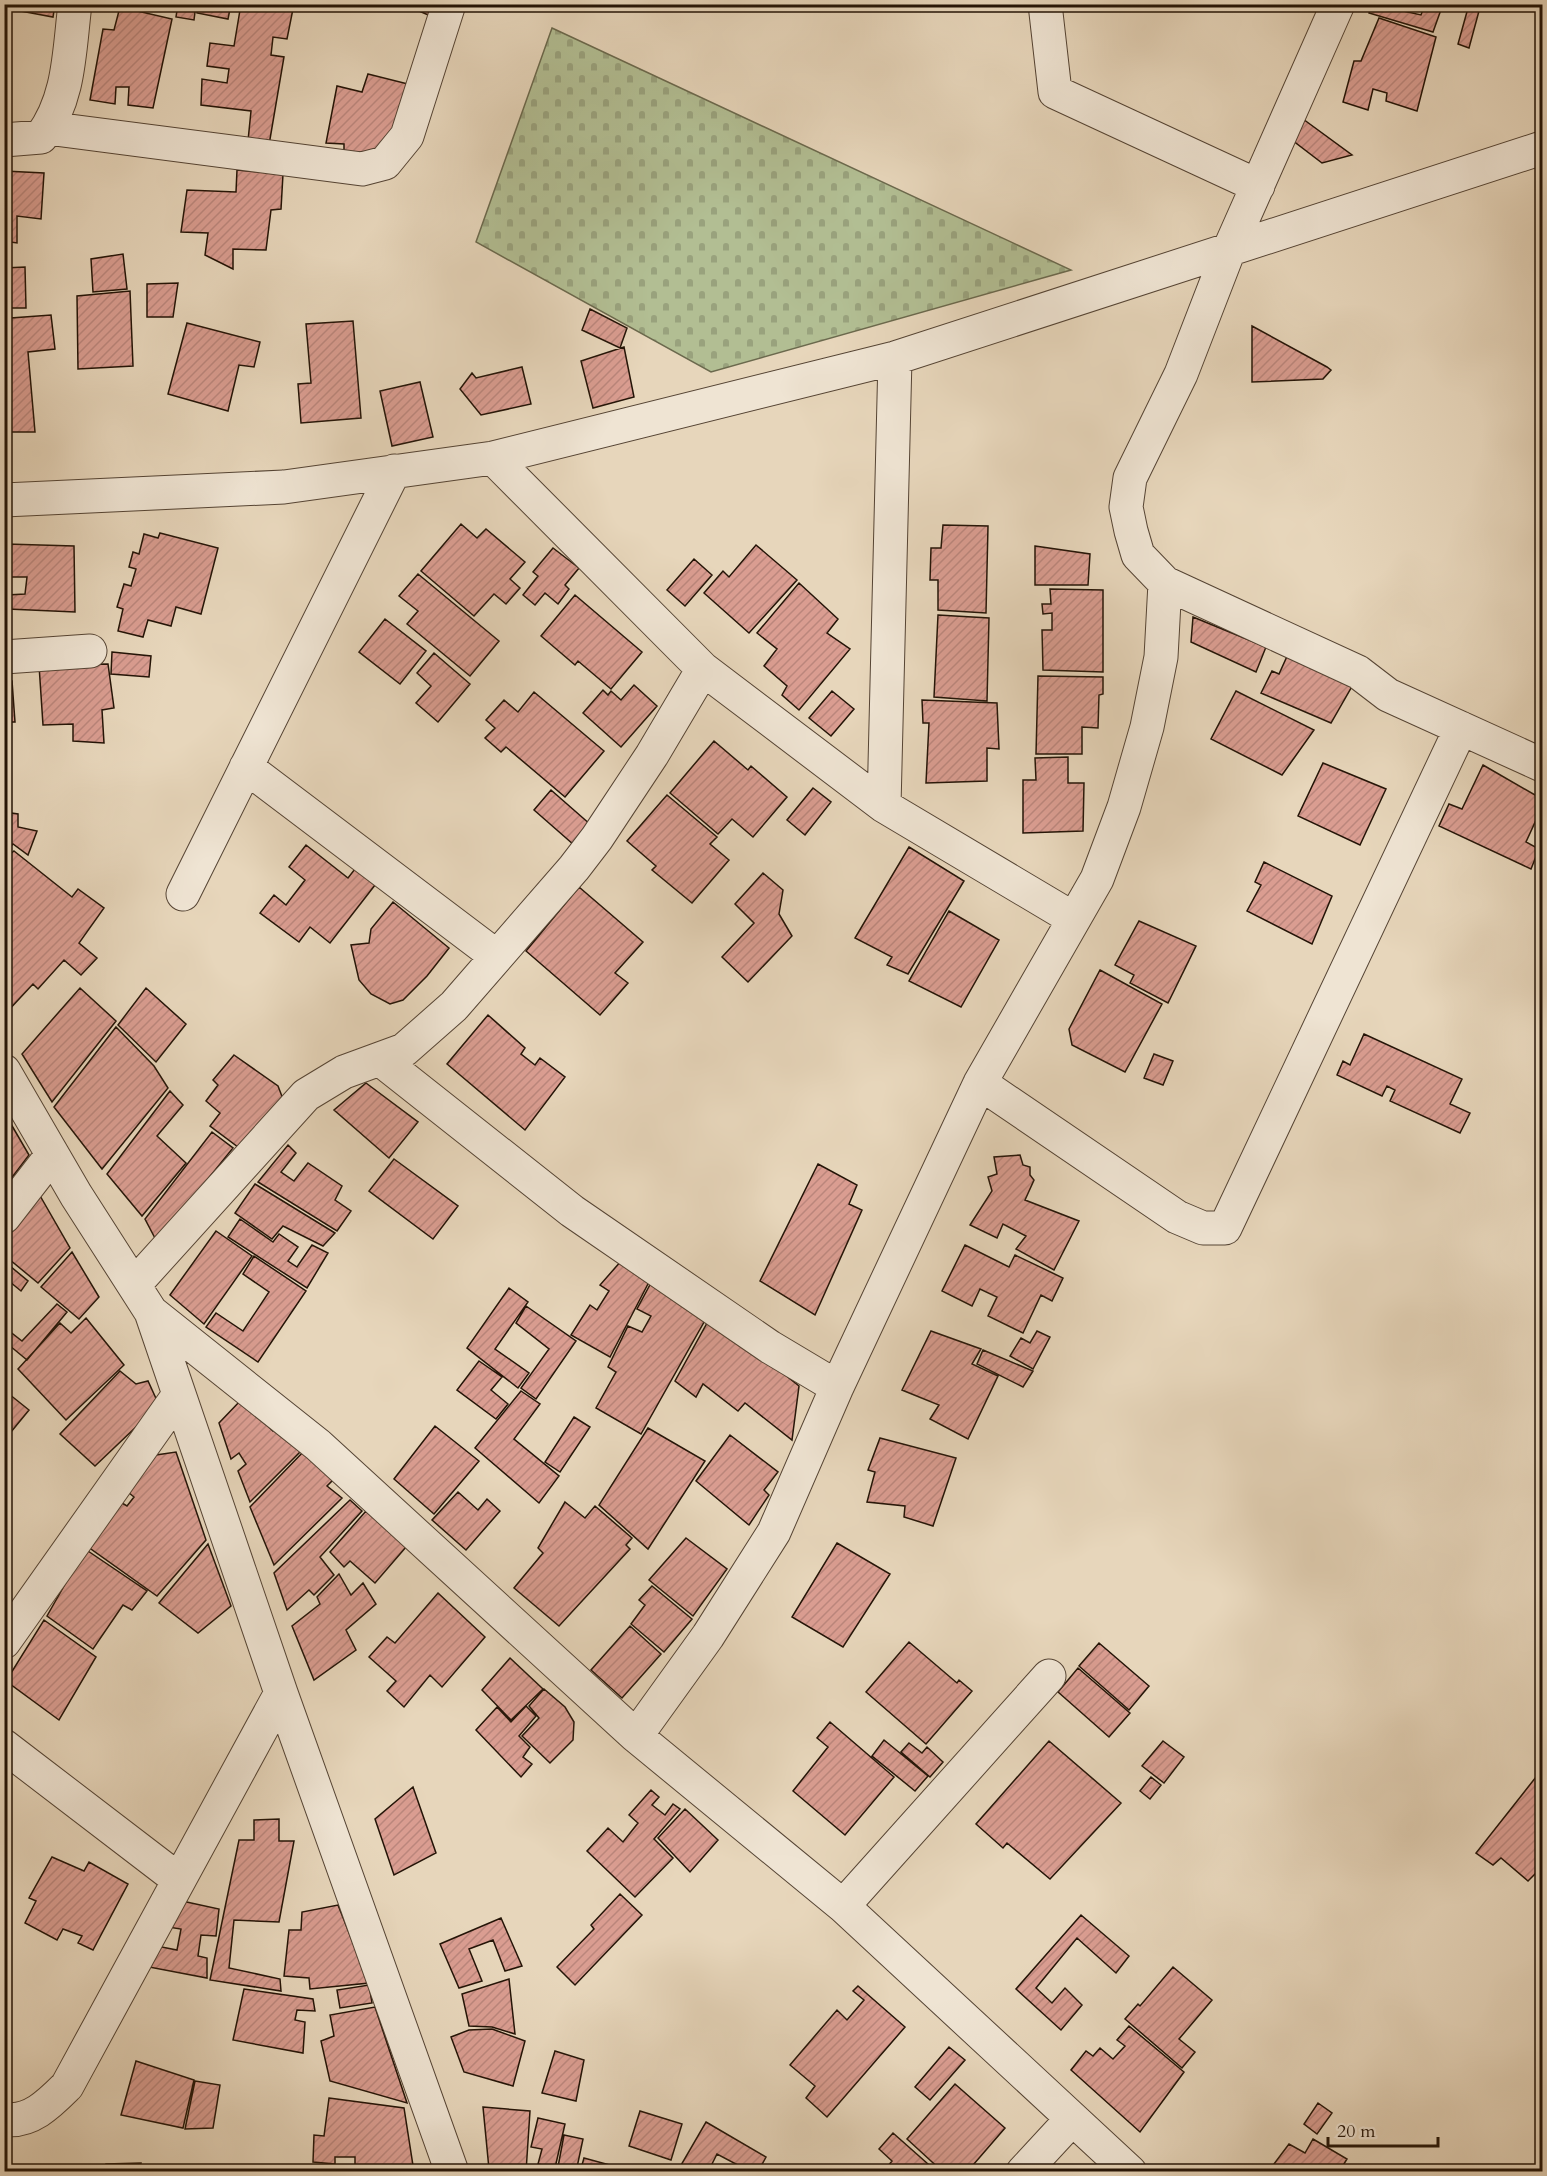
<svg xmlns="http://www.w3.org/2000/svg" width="1547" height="2176" font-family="Cardo,serif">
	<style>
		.cemetery { fill: url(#cemetery-stones); stroke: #6b694d; stroke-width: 1.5 }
		.building { fill: url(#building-hatch); stroke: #241407; stroke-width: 1.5 }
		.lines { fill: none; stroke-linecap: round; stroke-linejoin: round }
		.minor-casing { stroke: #554434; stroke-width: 35 }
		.minor { stroke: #efe4d3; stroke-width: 33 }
	</style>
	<defs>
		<pattern id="cemetery-stones" width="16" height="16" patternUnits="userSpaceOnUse" patternTransform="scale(1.5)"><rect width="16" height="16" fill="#b2be93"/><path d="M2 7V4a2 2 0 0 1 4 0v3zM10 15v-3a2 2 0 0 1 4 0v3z" fill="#99a27d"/></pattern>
		<pattern id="building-hatch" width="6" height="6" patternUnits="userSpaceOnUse" patternTransform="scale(1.5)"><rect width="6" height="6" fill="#da9d91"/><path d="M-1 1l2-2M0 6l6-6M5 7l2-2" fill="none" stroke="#bb867c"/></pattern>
	</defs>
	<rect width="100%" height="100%" fill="#e7d6bb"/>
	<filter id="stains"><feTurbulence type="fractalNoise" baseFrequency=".00333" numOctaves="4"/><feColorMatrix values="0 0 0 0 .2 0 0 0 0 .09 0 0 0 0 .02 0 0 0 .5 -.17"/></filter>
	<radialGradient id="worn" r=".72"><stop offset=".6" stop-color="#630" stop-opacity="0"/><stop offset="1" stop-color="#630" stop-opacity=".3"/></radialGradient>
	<path class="cemetery" d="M552 28 1071 270 711 372 476 242Z"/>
	<path class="building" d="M4 4H55L53 17 4 8Z
		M178 4H196L194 20 176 17Z
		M198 4H231L228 19 197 13Z
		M241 4H294L287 39 273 37 271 55 284 57 269 145 248 141 251 111 201 105 202 79 227 83 229 69 207 66 210 43 234 46Z
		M403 4H439L435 18Z
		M1371 4 1421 15 1425 4H1443L1433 32 1369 13Z
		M120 7 172 19 153 108 128 105 129 87H116L115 104 90 100 103 29 114 30Z
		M1468 8 1479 11 1469 48 1458 44Z
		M1379 18 1436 37 1417 111 1386 101 1387 93 1373 89 1368 110 1343 102 1354 61H1361Z
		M4 39H9L7 124H4Z
		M368 74 408 84 394 132 375 152 344 153V144L326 143 337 86 362 92Z
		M1303 119 1352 155 1322 163 1292 140Z
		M237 170 283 174 281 209 271 210 266 250 233 249V269L205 255 208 233 181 232 187 190 236 192Z
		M4 171 44 173 41 219 17 216V243L4 241Z
		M123 254 127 289 93 292 91 259Z
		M25 267 26 308H4V268Z
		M178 283 173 317H147V284Z
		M130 291 133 366 78 369 77 296Z
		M590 309 627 328 620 348 582 330Z
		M51 315 55 349 28 352 35 432H4V340H10L11 318Z
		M353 321 361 418 301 423 298 384 311 383 306 324Z
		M187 323 260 342 254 367 239 365 228 411 168 394Z
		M1252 326 1327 367 1331 370 1323 379 1252 382Z
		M624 347 634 397 593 408 581 361Z
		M522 367 531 404 481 415 460 389 472 373 476 378Z
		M420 382 433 437 392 446 380 391Z
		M461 524 477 538 486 529 525 562 510 579 520 588 506 604 494 594 474 616 421 571Z
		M943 525 988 526 986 613 938 610V580H930L931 548H941Z
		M160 533 218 548 201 614 176 607 171 626 148 620 143 637 118 631 123 609 117 607 124 584 131 586 136 569 129 567 133 552 139 554 144 534 158 538Z
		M6 544 74 546 75 612 8 609 7 595 25 594 27 577H8Z
		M756 545 797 580 749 633 704 593 723 571 729 577Z
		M1035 546 1090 554 1088 585H1035Z
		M553 548 579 568 565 585 569 589 558 604 545 593 535 605 523 595 538 576 533 572Z
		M694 559 712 575 685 606 667 590Z
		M418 574 499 641 470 676 407 624 418 611 399 596Z
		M799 583 838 619 827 633 850 649 799 710 782 695 787 686 764 666 777 649 757 633Z
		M1050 589 1103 590V672L1043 670 1042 630H1052V613L1043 614 1042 604H1051Z
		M575 595 642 652 611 689 578 661 575 665 541 636Z
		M938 615 989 618 987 701 934 697Z
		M1193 617 1266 647 1256 672 1191 642Z
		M385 619 426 651 400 684 359 652Z
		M112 652 151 656 149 677 111 674Z
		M1289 652 1355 681 1331 723 1261 693 1272 671 1279 674Z
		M434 653 470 684 438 722 416 703 431 686 417 673Z
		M108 664 114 708 102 710 104 743 73 741V724L43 725 39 665Z
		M1038 676 1103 677V694L1099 695 1098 728 1082 727V754H1036Z
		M4 681H12L15 722H10L11 743H4Z
		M634 685 657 706 621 747 583 713 603 690 608 695 611 691 621 700Z
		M832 691 854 709 831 736 809 718Z
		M1236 691 1314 730 1282 775 1211 739Z
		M534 692 604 751 565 797 506 747 501 752 485 738 495 728 486 720 504 700 518 712Z
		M922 700 997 703 999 749 987 748V781L926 783 929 723H923Z
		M714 741 748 770 751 766 787 797 753 837 732 819 718 834 670 793Z
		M1068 757V783H1084L1083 831 1023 833V780H1036L1035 758Z
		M1323 763 1386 789 1360 845 1298 816Z
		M1483 765 1542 799V807L1526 842 1539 849 1531 869 1439 826 1449 804 1462 809Z
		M813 788 831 802 805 835 787 820Z
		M551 790 591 825 574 845 534 810Z
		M667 795 717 837 710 844 729 860 692 903 652 870 656 866 627 841Z
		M4 812 18 814V827L37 831 28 855 13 844 4 853Z
		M306 845 348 878 362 860 382 876 330 943 310 927 299 942 260 913 274 895 286 905 305 880 289 867Z
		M909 847 964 881 908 974 887 965 892 957 855 938Z
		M14 851 72 897 78 889 104 908 79 943 97 958 81 975 64 960 38 989 33 984 5 1014 4 859Z
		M1264 862 1332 896 1312 944 1247 911 1261 885 1255 882Z
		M763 873 783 890 779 914 792 936 748 982 722 957 754 923 735 904Z
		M579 887 643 942 615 973 628 983 600 1015 526 951Z
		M393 902 449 948 427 976 403 1000 390 1004 371 994 359 980 351 945 369 943 371 929Z
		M949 911 999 940 961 1007 909 981Z
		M1139 921 1196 946 1168 1003 1130 983 1134 975 1115 965Z
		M1100 970 1162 1004 1125 1072 1072 1045 1069 1029Z
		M80 988 116 1021 52 1102 22 1054Z
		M146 988 186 1024 156 1062 118 1025Z
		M488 1015 525 1048 521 1054 535 1065 540 1058 565 1077 525 1130 447 1064Z
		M116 1027 154 1066 168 1088 102 1169 54 1107Z
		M1364 1034 1462 1079 1450 1104 1470 1113 1460 1133 1390 1101 1395 1090 1387 1086 1382 1096 1337 1075 1343 1061 1350 1065Z
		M1154 1054 1173 1061 1163 1085 1144 1078Z
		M234 1055 278 1086 283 1099 238 1147 210 1126 220 1113 206 1101 218 1085 213 1080Z
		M366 1083 418 1122 389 1158 334 1110Z
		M170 1091 183 1105 157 1136 186 1163 142 1216 107 1174Z
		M4 1112 29 1155 4 1188Z
		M212 1132 233 1148 157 1242 145 1219Z
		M288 1145 296 1153 281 1172 294 1181 308 1163 342 1186 335 1200 351 1211 337 1231 258 1182Z
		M1020 1155 1023 1165 1030 1167V1175L1034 1180 1025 1200 1079 1221 1054 1270 1016 1249 1026 1236 1003 1224 997 1238 970 1225 992 1191 988 1177 997 1174 994 1157Z
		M394 1159 458 1206 433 1239 369 1191Z
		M818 1164 857 1185 849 1204 862 1210 815 1315 760 1281Z
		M255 1184 335 1233 323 1246 283 1226 272 1239 235 1213Z
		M35 1187 70 1248 38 1283 4 1255V1228Z
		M240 1219 273 1242 279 1234 298 1247 288 1261 297 1267 312 1245 328 1253 307 1288 228 1237Z
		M216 1231 252 1256 204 1324 170 1295Z
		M965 1245 1009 1267 1015 1255 1063 1278 1052 1301 1041 1295 1023 1333 988 1316 997 1297 980 1289 972 1306 942 1291Z
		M72 1252 99 1297 79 1319 41 1287Z
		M254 1256 306 1291 258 1362 206 1327 216 1313 243 1331 269 1292 243 1274Z
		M622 1260 650 1280 610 1357 571 1335 590 1305 597 1310 609 1291 600 1285Z
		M4 1261 28 1281 21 1291 4 1277Z
		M652 1281 708 1315 641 1434 596 1408 616 1372 608 1367 628 1326 642 1332 651 1316 637 1309Z
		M509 1288 528 1302 495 1349 529 1373 518 1388 467 1348Z
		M57 1304 67 1312 27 1360 4 1341V1327L22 1341Z
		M526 1306 576 1341 536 1399 521 1388 549 1349 516 1323Z
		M711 1316 799 1386 792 1440 745 1403 738 1411 703 1384 696 1397 675 1381Z
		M86 1318 124 1365 66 1420 18 1369 60 1323 71 1333Z
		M931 1331 981 1349 972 1364 998 1376 968 1439 930 1419 939 1405 902 1390Z
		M1037 1331 1050 1337 1033 1369 1010 1356 1021 1338 1030 1343Z
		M983 1350 1033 1371 1023 1387 977 1364Z
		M479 1361 502 1377 491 1390 508 1404 496 1419 457 1390Z
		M120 1371 136 1384 148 1381 159 1405 95 1466 60 1434Z
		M4 1390 29 1410 6 1438 4 1437Z
		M521 1391 540 1404 514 1439 559 1476 539 1503 475 1448Z
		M241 1400 273 1431 279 1426 304 1448 250 1502 238 1471 246 1464 239 1453 231 1459 219 1423Z
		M574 1417 590 1427 560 1472 545 1462Z
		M435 1426 479 1461 434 1514 394 1479Z
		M648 1428 705 1461 648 1549 599 1505Z
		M730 1435 778 1472 764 1490 769 1495 749 1525 696 1481Z
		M880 1438 956 1458 933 1526 904 1517 905 1506 867 1502 875 1472 868 1470Z
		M304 1451 334 1479 327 1486 342 1498 274 1565 250 1507Z
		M176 1452 206 1540 157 1596 84 1544 117 1500 127 1506 134 1497 122 1487 156 1455Z
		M458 1492 478 1510 487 1499 500 1511 466 1550 432 1520Z
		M350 1500 362 1511 320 1557 334 1575 314 1595 309 1590 287 1610 274 1573Z
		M565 1502 585 1518 595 1506 632 1538 626 1545 630 1549 559 1626 514 1588 543 1553 538 1548Z
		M366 1511 406 1547 375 1583 350 1561 344 1567 330 1552Z
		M686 1538 727 1569 693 1616 649 1580Z
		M837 1543 890 1574 843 1647 792 1617Z
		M208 1544 231 1606 198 1633 159 1603Z
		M85 1549 147 1591 132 1610 123 1605 93 1649 47 1616Z
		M339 1574 351 1595 363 1583 376 1604 346 1630 356 1650 314 1680 292 1626 320 1604 317 1597Z
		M652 1586 692 1619 664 1652 631 1624 645 1605 639 1600Z
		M438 1593 485 1637 442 1687 430 1675 404 1707 387 1691 396 1681 369 1657 387 1637 395 1643Z
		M44 1620 96 1657 59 1720 6 1681Z
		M630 1626 661 1654 622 1698 591 1670Z
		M909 1642 957 1683 959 1680 972 1691 926 1744 866 1692Z
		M1099 1643 1149 1686 1129 1710 1079 1666Z
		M510 1658 543 1689 511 1720 482 1690Z
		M1078 1668 1130 1713 1109 1737 1058 1692Z
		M544 1689 565 1707 574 1722 573 1740 550 1763 522 1736 539 1718 529 1706Z
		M526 1706 536 1716 519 1736 530 1747 523 1757 532 1764 521 1777 476 1730 497 1707 511 1722Z
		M830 1722 894 1777 845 1835 793 1791 828 1747 817 1738Z
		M884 1740 928 1776 915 1791 872 1756Z
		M1049 1741 1121 1803 1050 1879 1007 1843 1003 1848 976 1824Z
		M1163 1741 1184 1757 1164 1783 1142 1766Z
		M909 1743 922 1753 927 1747 943 1762 930 1777 901 1752Z
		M1151 1777 1161 1785 1150 1799 1140 1791Z
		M1536 1777 1542 1782V1867L1528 1881 1501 1858 1493 1865 1476 1853Z
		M413 1787 436 1853 394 1875 375 1819Z
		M651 1790 659 1797 652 1805 665 1815 673 1804 680 1809 654 1839 673 1858 635 1897 587 1851 608 1828 623 1842 638 1823 629 1815Z
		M685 1809 718 1840 690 1872 658 1838Z
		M279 1819V1841H294L279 1922 234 1920 229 1968 280 1979 281 1991 210 1980 239 1840H254V1820Z
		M52 1857 84 1871 89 1862 128 1884 93 1950 78 1943 82 1936 63 1929 57 1940 25 1923 36 1901 29 1898Z
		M620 1894 642 1915 575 1985 557 1967 594 1929 591 1925Z
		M182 1901 219 1909 216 1936 201 1935 198 1956 207 1958V1978L149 1967 157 1946 177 1950 181 1929 168 1927Z
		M338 1905 369 1983 310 1989 309 1978 284 1976 289 1930H301L302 1912Z
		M1081 1915 1129 1956 1116 1973 1077 1938 1036 1988 1052 2003 1065 1988 1082 2005 1061 2030 1016 1989Z
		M501 1918 522 1966 505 1971 493 1940 469 1949 482 1981 459 1988 440 1944Z
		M1173 1967 1212 2000 1179 2039 1195 2052 1182 2068 1125 2019 1138 2004 1140 2006Z
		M509 1979 515 2034 492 2027 469 2026 462 1994Z
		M369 1985 372 2003 340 2008 337 1990Z
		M858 1986 905 2027 827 2117 806 2098 815 2086 790 2065 837 2010 847 2020 864 2000 853 1991Z
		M244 1989 313 1999 315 2011 297 2010 295 2020 305 2022 303 2053 233 2040Z
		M375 2007 407 2103 330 2081 321 2041 334 2036 330 2015Z
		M1129 2026 1184 2072 1140 2132 1071 2070 1086 2051 1093 2056 1100 2048 1113 2059 1125 2046 1117 2040Z
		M492 2029 525 2041 513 2086 464 2072 451 2037 469 2030Z
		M949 2047 965 2060 930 2100 915 2087Z
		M555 2051 584 2060 576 2101 542 2093Z
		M136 2061 194 2080 183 2128 121 2115Z
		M195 2081 220 2085 213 2128 185 2129Z
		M955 2084 1005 2128 967 2172H943L907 2139Z
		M329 2098 404 2108 414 2172 355 2166V2157H335V2164L313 2162 314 2135 324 2136Z
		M1318 2103 1332 2113 1317 2134 1304 2124Z
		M483 2107 530 2111 526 2172 489 2169Z
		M640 2111 682 2124 671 2160 629 2146Z
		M538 2118 565 2124 555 2168 538 2164 542 2149 531 2147Z
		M706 2122 766 2157 758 2172H751L717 2154 708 2172H677Z
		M893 2133 937 2172H883L892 2161 879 2149Z
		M564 2135 583 2139 576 2172H557Z
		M1313 2139 1347 2159 1339 2172H1268L1289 2144 1305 2153Z
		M584 2158 632 2171V2172H580Z
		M141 2163 140 2172H106V2164Z
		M316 2165 379 2172H316Z"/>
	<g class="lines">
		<defs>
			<path id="minor" d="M1045 4 1055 92 1258 186
				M1338 4 1229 250 1181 374 1130 478 1126 507 1131 531 1138 555 1165 583 1358 672 1388 695 1542 765
				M47 128 362 169 385 163 407 136 449 4
				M4 140 41 137C70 98 69 52 75 4
				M493 458 703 669 884 806 1074 919
				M4 500 284 487 493 458 895 358 1542 148
				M4 657 90 651
				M246 767 496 956
				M884 806 895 358
				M183 894 394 471
				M381 1060 572 1211 770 1347 837 1387
				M4 1071 76 1195 151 1312 281 1693 452 2172
				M980 1083 1177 1217 1203 1228H1225L1461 728
				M4 1217 52 1155
				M134 1285 306 1095 344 1072 404 1050 454 1006 574 868 597 838 652 755 703 669
				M151 1312 318 1445 636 1736 843 1906 1130 2172
				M4 1642 178 1396
				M636 1736 708 1636 774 1532 837 1387 980 1083 1097 879 1124 807 1147 727 1161 657 1165 583
				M4 1746 179 1880
				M843 1906 1049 1676
				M4 2119C30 2124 51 2102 67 2086L281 1693
				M1023 2172 1072 2119"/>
		</defs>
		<use href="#minor" class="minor-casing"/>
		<use href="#minor" class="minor"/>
	</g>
	<rect width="1547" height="2176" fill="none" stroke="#e7d6bb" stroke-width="24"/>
	<rect x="6" y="6" width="1535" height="2164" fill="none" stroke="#241407" stroke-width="3"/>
	<rect x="12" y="12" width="1523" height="2152" fill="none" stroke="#241407" stroke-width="1.5"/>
	<path d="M1328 2137v9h110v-9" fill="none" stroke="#241407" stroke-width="3"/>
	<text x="1337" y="2137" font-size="18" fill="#241407" stroke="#efe4d3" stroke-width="4.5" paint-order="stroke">20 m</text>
	<rect width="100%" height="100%" filter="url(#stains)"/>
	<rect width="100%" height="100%" fill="url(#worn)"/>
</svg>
